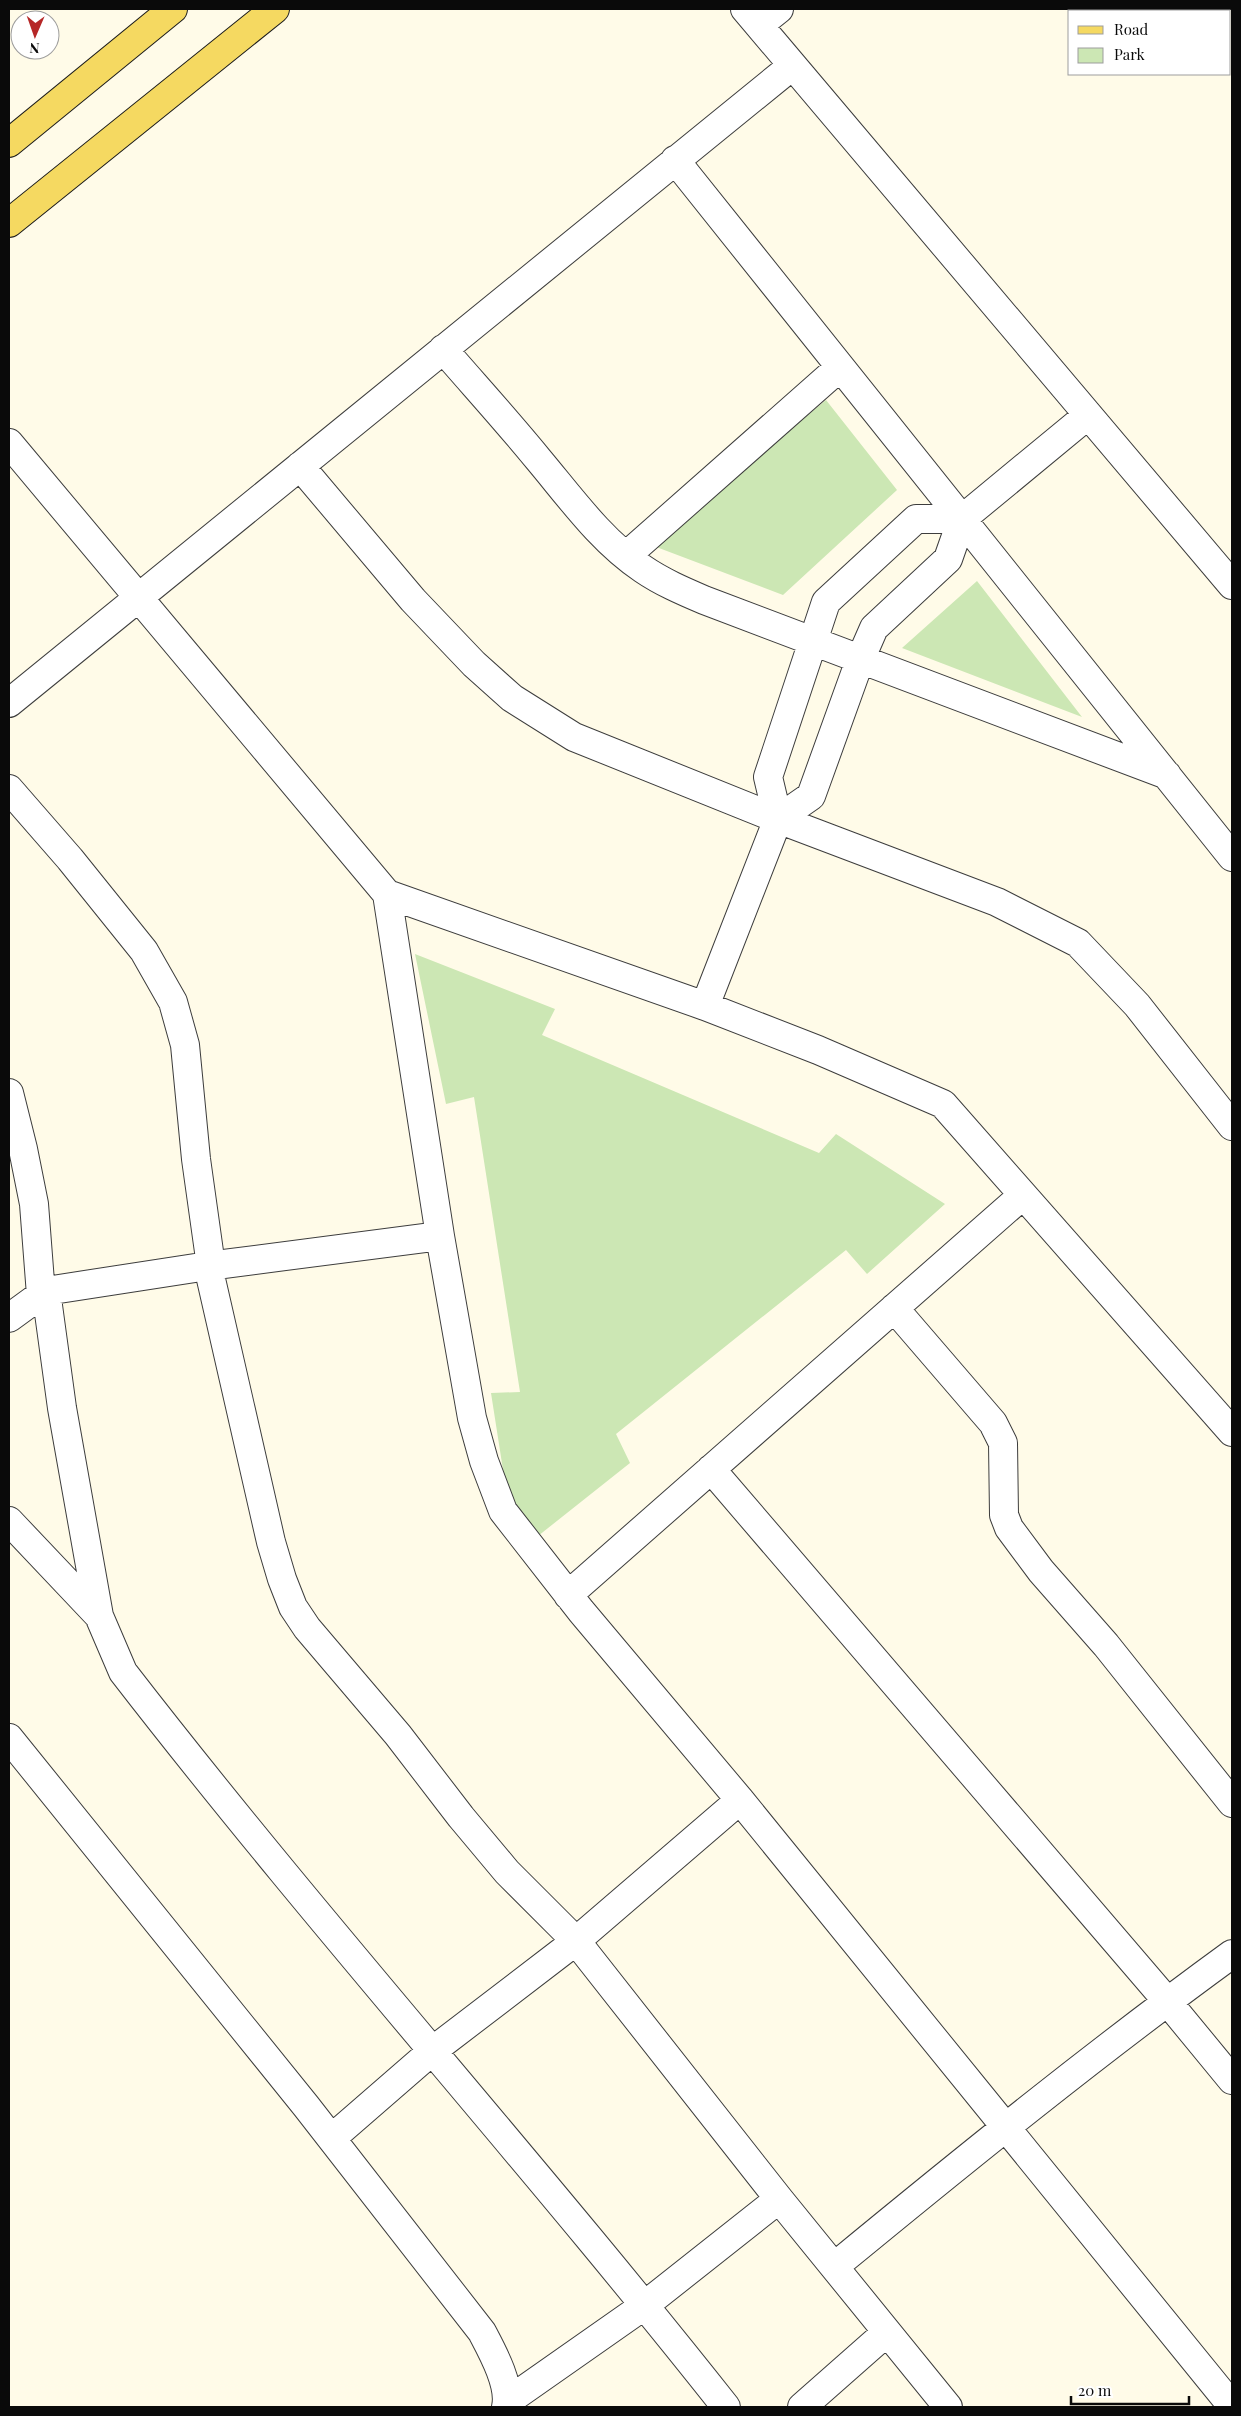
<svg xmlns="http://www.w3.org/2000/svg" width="1241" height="2416" font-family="'Playfair Display',serif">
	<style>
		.green { fill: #cce7b4 }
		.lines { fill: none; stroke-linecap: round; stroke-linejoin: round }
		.minor-casing { stroke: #3d3d3d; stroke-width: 30 }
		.major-casing { stroke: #1b1b1b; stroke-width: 30 }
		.minor { stroke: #fff; stroke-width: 28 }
		.major { stroke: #f5d961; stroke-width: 28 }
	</style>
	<rect width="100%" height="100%" fill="#fffbe8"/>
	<path class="green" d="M826 400 897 490 783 595 651 545Z
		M977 581 1082 717 902 648Z
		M415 954 555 1009 542 1035 819 1153 836 1134 945 1204 867 1274 846 1250 616 1434 630 1463 538 1536 506 1489 491 1393 520 1392 474 1097 446 1104Z"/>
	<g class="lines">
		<defs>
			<path id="minor" d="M745 9 1232 585
				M759 25 779 9
				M675 160 1232 857
				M443 349C475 386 507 421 538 459 570 497 601 541 643 569 662 582 683 591 704 600L1167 775
				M9 443 387 894 705 1006 818 1050 943 1104 1232 1432
				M300 466 413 600 474 664 512 698 574 737 778 819 997 902 1078 943 1137 1005 1232 1126
				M626 556 840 367
				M9 703 792 66
				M9 789 70 859 144 951 173 1002 185 1045 196 1159 211 1266
				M778 819 811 796 860 660 874 628 948 559 962 519 1088 415
				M387 894 440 1236 472 1418 484 1461 503 1511 581 1611 740 1800 1232 2406
				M705 1006 778 819 768 777 826 602 916 519H962
				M9 1093 23 1149 34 1204 41 1295
				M208 1266 271 1542 282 1579 293 1607 307 1628 398 1735 461 1817 507 1872 576 1941 779 2199 948 2407
				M46 1291 62 1408 99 1616 123 1672C317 1923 530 2159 726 2407
				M894 1308 993 1423 1003 1443 1004 1515 1009 1528 1041 1571 1106 1645 1232 1803
				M9 1318 46 1291 208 1266 440 1236
				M711 1469 1167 2001 1232 2080
				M9 1521 99 1616
				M568 1595 1023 1195
				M9 1738 306 2106 482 2332C492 2351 511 2385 506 2407
				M332 2138 431 2052 576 1941 740 1800
				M835 2266C965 2159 1096 2053 1232 1954
				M508 2401 645 2305 779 2199
				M802 2407 887 2332"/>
			<path id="major" d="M9 143 173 9
				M9 223 275 9"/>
		</defs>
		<use href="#minor" class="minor-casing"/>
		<use href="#major" class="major-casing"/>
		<use href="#minor" class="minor"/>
		<use href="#major" class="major"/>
	</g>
	<rect width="1241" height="2416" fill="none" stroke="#0a0a0a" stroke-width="20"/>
	<rect x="1068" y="10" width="162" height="65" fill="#ffffff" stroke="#9d9d9d"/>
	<rect x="1078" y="26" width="25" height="8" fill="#f5d961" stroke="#9d9d9d"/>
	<text x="1114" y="35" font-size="15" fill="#0a0a0a">Road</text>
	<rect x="1078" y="48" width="25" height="15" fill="#cce7b4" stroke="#9d9d9d"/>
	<text x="1114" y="60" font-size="15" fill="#0a0a0a">Park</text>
	<g transform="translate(35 35) rotate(182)"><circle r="24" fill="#ffffff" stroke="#9d9d9d"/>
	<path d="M0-4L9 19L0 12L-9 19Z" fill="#b62727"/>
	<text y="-8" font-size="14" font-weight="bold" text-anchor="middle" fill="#0a0a0a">N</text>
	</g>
	<path d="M1071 2396v8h118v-8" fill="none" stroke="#0a0a0a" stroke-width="2.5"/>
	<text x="1078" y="2396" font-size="15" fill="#0a0a0a" stroke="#ffffff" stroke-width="4" paint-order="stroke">20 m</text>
</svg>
